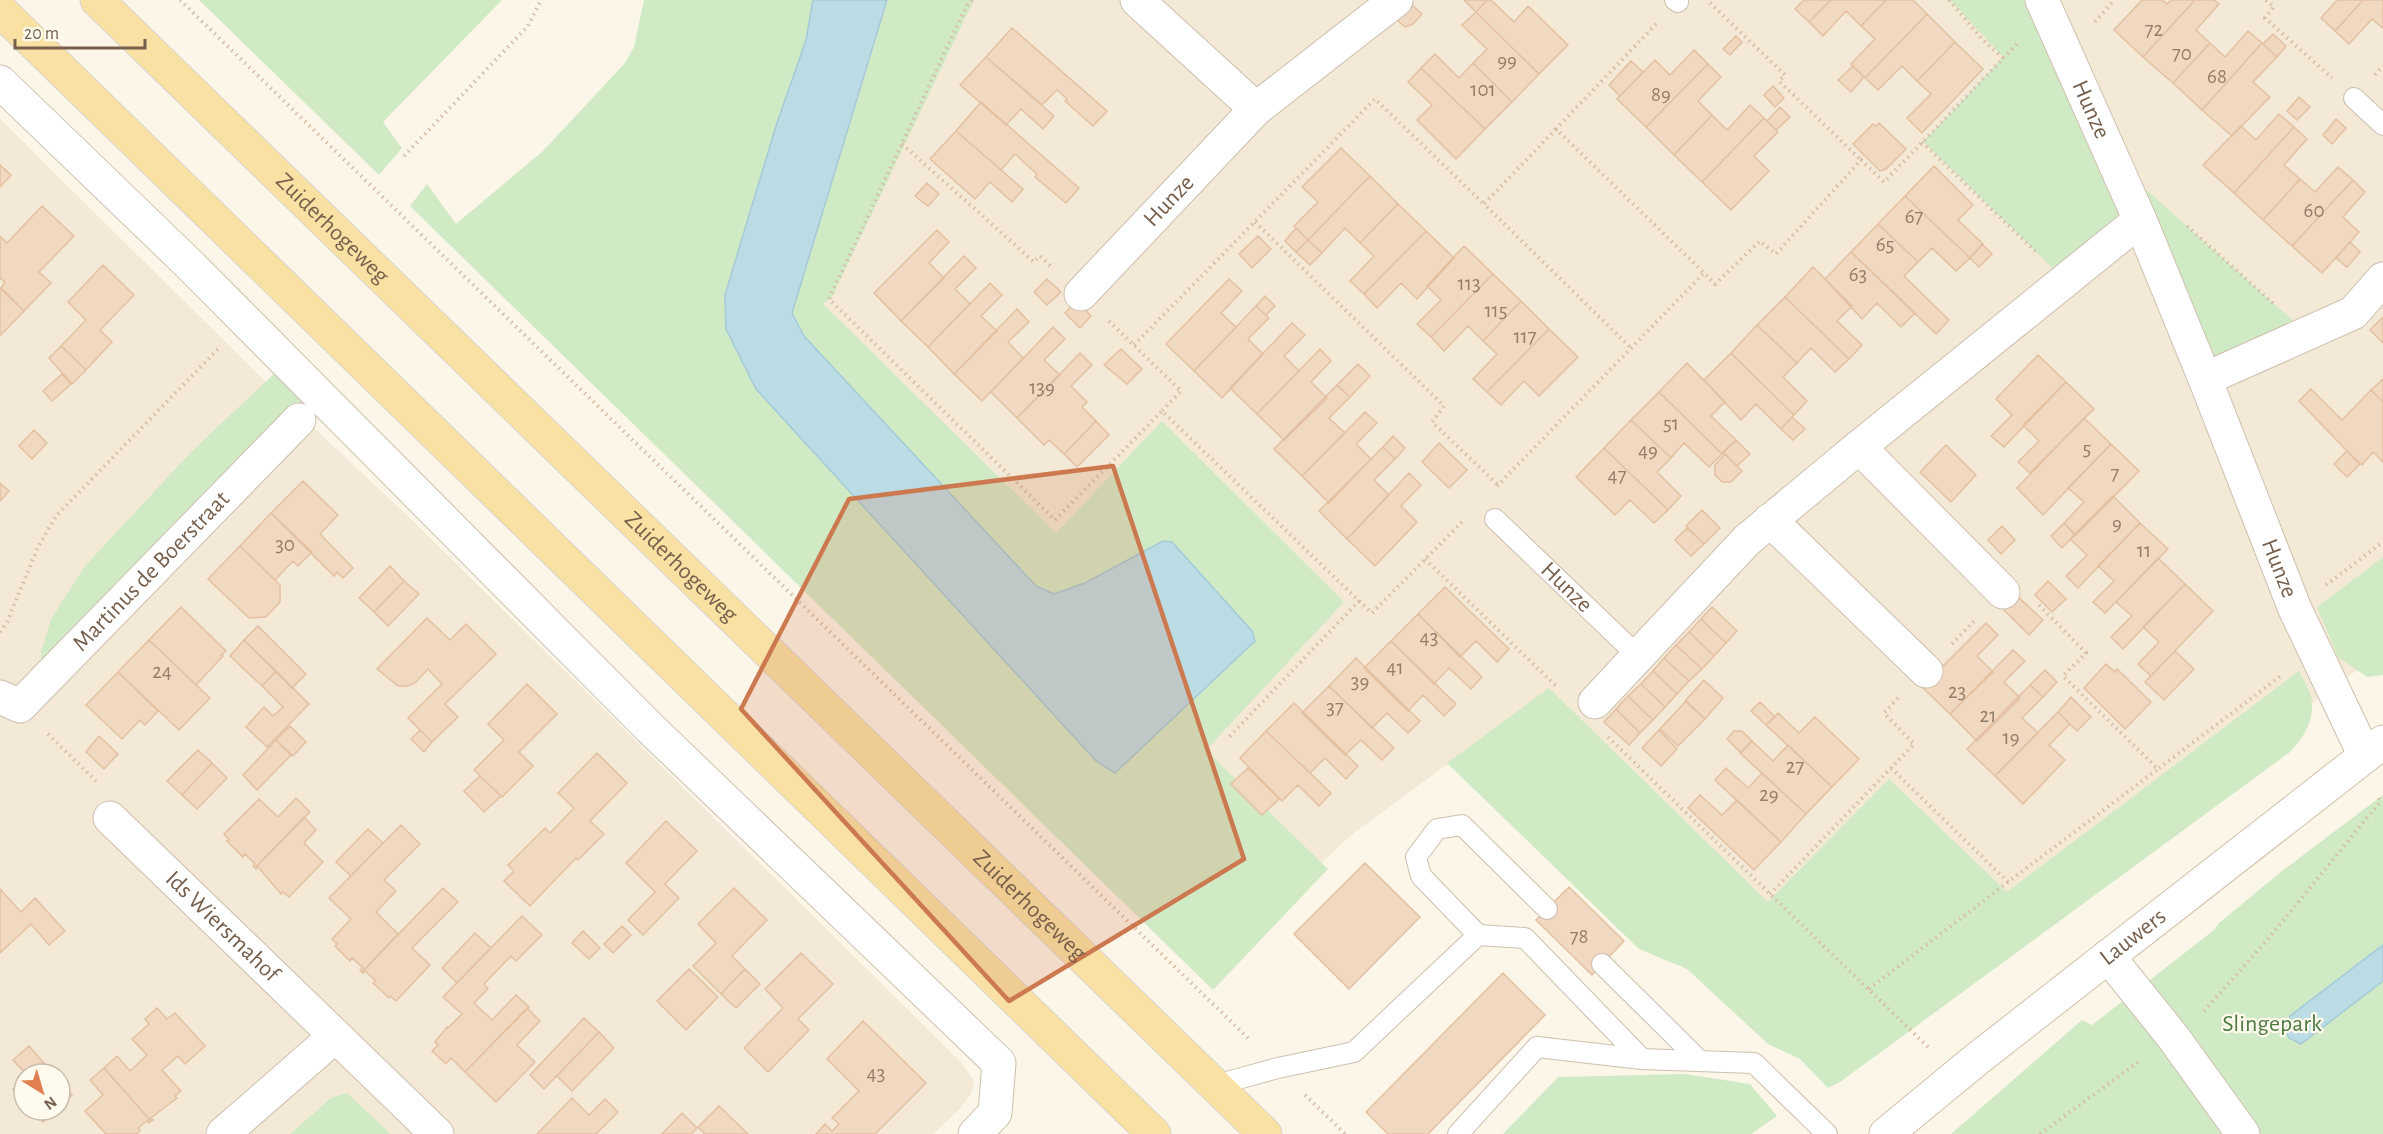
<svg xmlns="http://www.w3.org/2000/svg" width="2383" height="1134" font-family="'Alegreya Sans',sans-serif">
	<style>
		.residential { fill: #f3e9d6; fill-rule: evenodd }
		.green { fill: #d1eac6 }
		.water { fill: #bcdce5; stroke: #a3cad7; stroke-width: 1.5 }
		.building { fill: #f1d8c0; stroke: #e3c0a1; stroke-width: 1.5 }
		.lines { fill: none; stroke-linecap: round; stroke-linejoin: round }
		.lane-casing { stroke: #cebfae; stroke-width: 22 }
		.street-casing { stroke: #cebfae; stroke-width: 35 }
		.secondary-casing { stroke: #d1c0ab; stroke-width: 35 }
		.primary-casing { stroke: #dbd5d0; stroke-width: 35 }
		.path { stroke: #d6bca3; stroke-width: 4; stroke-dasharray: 1.5 4.5; stroke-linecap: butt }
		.lane { stroke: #fff; stroke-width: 20 }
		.street { stroke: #fff; stroke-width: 33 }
		.secondary { stroke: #fff; stroke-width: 33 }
		.primary { stroke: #f8e1a2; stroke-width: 33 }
		.marked { fill: #cc794f; fill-opacity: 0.2; stroke: #cc794f; stroke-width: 4.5; stroke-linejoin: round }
		.labels { text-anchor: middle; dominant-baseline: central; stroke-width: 4.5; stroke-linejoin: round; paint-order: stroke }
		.number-label { font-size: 21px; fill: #957d69 }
		.street-label { font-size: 24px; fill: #765f4c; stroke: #fffaee }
		.park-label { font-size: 24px; fill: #4f7b44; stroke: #fffaee }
	</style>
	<rect width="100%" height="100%" fill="#fcf6e8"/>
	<path class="residential" d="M849 0H2383V651L1836 1055 1467 750 1355 832 1290 891 805 393 748 318Z
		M0 119 282 398 413 521 960 1061 974 1081 972 1092 960 1109 933 1134H0ZM24 1074H60V1110H24Z"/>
	<path class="green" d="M199 0H502L383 122 402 148 379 175Z
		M644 0H813L806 40 776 126 725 295 726 329 756 389 1096 761 1163 541 1085 583 1054 594 1036 586 804 336 792 313 888 0H974L832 297 823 304 1056 533 1162 421 1344 602 1206 750 1328 869 1213 990 410 206 427 184 456 224 543 151 625 63 634 47Z
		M1950 0H2034L2113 160 2308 334 2204 379 2139 221 2065 280 1923 142 2003 57Z
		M277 371 310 403 43 676 41 652 51 619 85 566 192 451Z
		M2383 557V675L2367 677 2338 657 2317 607Z
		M2299 671C2303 679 2309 688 2311 697 2316 718 2304 738 2290 752L1840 1082 1828 1088 1800 1059 1768 1044 1687 969 1639 949 1447 763 1549 688 1768 902 1889 779 2007 892Z
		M2383 795V1134H1951L2082 1020 2092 1025 2214 930 2219 923 2282 871Z
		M1685 1074 1750 1084 1777 1116 1751 1134H1503L1558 1077Z
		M347 1093 391 1134H290L331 1098Z"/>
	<path class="water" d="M813 0H887L792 313 804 336 1036 586 1054 594 1085 583 1163 541 1172 542 1252 631 1255 641 1115 773 1096 761 756 389 726 329 725 295 776 126 806 40Z
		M2383 945V981L2301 1044 2289 1038 2286 1031 2290 1016Z"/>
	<path class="building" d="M1464 0H1487L1476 12Z
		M1487 0H1491L1514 22 1528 6 1568 45 1539 74 1476 12Z
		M1804 0H1831L1809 22 1795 9Z
		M1831 0H1886L1861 26 1846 11 1823 36 1809 22Z
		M1886 0H1913L1927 14 1865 78 1851 64 1875 39 1861 26Z
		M2142 0H2162L2167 4 2171 0H2195L2143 57 2114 30Z
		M2195 0H2214L2219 4 2196 30 2210 43 2173 83 2143 57Z
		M2337 0H2363L2335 31 2321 18Z
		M2363 0H2383V28L2372 19 2349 44 2335 31Z
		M1412 5 1422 14 1413 24 1405 27 1397 20Z
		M1476 12 1539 74 1512 102 1473 63 1487 49 1462 25Z
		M1927 14 1955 42 1917 81 1902 66 1878 90 1865 78Z
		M1012 28 1107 111 1093 126 1065 101 1067 99 1057 90 1042 105 986 57Z
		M2248 31 2262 43 2202 110 2173 83 2210 43 2225 57Z
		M2273 34 2286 46 2277 57 2263 44Z
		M1736 36 1742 42 1730 55 1723 49Z
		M1955 42 1983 69 1922 133 1907 118 1931 94 1917 81Z
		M2262 43 2277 57 2253 82 2270 97 2232 136 2202 110Z
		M1694 50 1708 64 1646 127 1617 99 1655 60 1670 75Z
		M1435 54 1459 78 1473 63 1512 102 1485 129 1421 68Z
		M986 57 1054 116 1043 129 1021 109 1006 125 960 85Z
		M1631 61 1643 72 1620 96 1609 85Z
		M1708 64 1721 77 1698 101 1712 115 1674 155 1646 127Z
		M1853 66 1864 77 1851 92 1838 80Z
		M1421 68 1485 129 1456 159 1417 120 1432 105 1408 82Z
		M1773 86 1784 98 1775 107 1764 95Z
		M2299 97 2310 107 2297 120 2287 111Z
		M981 102 1079 188 1066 203 1035 177 1037 174 1015 154 1001 170 956 131Z
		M1750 105 1764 118 1702 182 1674 155 1712 115 1727 130Z
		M1780 107 1790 117 1776 130 1767 121Z
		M2279 114 2294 127 2234 193 2203 165 2241 126 2256 140Z
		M1764 118 1778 132 1754 156 1769 171 1731 210 1702 182Z
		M2336 119 2346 128 2332 144 2323 135Z
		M1879 123 1906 149 1886 169 1880 171 1853 144 1873 124 1876 126Z
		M2294 127 2307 139 2284 165 2300 179 2263 220 2234 193Z
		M956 131 1023 189 1012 202 990 182 975 199 930 159Z
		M1341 148 1370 176 1308 240 1294 226 1318 202 1302 187Z
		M0 165 11 175 0 187Z
		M1934 166 1973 205 1958 220 1983 244 1970 258 1905 196Z
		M2338 167 2353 180 2292 246 2263 220 2300 179 2315 192Z
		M1370 176 1398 204 1360 243 1345 228 1322 253 1308 240Z
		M2353 180 2365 192 2343 217 2359 232 2322 273 2292 246Z
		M927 183 939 194 928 206 915 196Z
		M1905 196 1970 258 1956 271 1932 248 1918 262 1878 224Z
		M1398 204 1426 231 1364 294 1350 281 1374 256 1360 243Z
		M42 206 74 236 39 272 51 283 24 311 1 288 5 282 0 278V236L7 243Z
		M1878 224 1918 262 1904 276 1949 320 1936 334 1851 252Z
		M1296 228 1308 240 1296 252 1285 241Z
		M937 230 949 242 929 263 944 278 901 321 874 293Z
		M1426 231 1454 258 1417 299 1401 283 1377 308 1364 294Z
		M1258 236 1271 249 1252 268 1239 254Z
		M1308 240 1322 253 1310 265 1296 252Z
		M2350 242 2360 252 2347 267 2336 258Z
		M1982 244 1992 254 1979 267 1970 258Z
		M1464 246 1493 274 1431 337 1417 324 1441 300 1427 286Z
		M1851 252 1915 313 1901 327 1877 303 1862 319 1825 279Z
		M964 256 976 268 955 289 970 304 928 347 901 321Z
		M103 265 134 295 100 330 112 342 86 370 61 346 86 320 68 302Z
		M1813 267 1852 306 1837 321 1862 345 1849 359 1785 297Z
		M1493 274 1521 301 1483 341 1468 326 1444 351 1431 337Z
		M1047 279 1061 292 1047 305 1034 292Z
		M1229 279 1242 291 1221 313 1236 327 1194 371 1166 344Z
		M990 283 1002 295 981 316 997 331 954 374 928 347Z
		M0 288 24 311 0 336Z
		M1265 296 1275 306 1266 315 1256 306Z
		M1785 297 1849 359 1835 372 1811 348 1797 363 1757 325Z
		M1077 301 1091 316 1080 328 1065 313Z
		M1521 301 1549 329 1487 392 1473 379 1497 354 1483 341Z
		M1256 306 1269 318 1248 339 1263 354 1222 398 1194 371Z
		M1017 309 1029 322 1008 342 1023 358 982 401 954 374Z
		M2382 318 2383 319V343L2370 330Z
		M1292 323 1305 335 1284 356 1299 371 1257 414 1230 388Z
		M1757 325 1797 363 1783 377 1807 401 1794 415 1731 353Z
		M1053 327 1065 339 1044 360 1060 375 1017 418 991 392Z
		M1549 329 1578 357 1539 396 1524 381 1501 405 1487 392Z
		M61 346 86 370 72 384 49 358Z
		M1121 349 1142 369 1127 384 1104 365Z
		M1320 349 1331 361 1311 382 1327 398 1284 440 1257 414Z
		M1080 353 1092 365 1071 386 1087 402 1082 407 1096 421 1064 454 1049 440 1044 445 1017 418Z
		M1731 353 1794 415 1781 429 1756 404 1741 420 1704 380Z
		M2038 355 2066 382 2004 447 1991 436 2012 415 1996 399Z
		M1687 363 1725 402 1711 416 1736 440 1722 454 1659 392Z
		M1358 364 1370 376 1350 397 1337 385Z
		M62 374 71 384 52 401 43 391Z
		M2383 379V402L2371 390Z
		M2066 382 2094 409 2030 473 2018 462 2039 441 2023 425Z
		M1337 385 1350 397 1329 418 1345 433 1302 476 1274 449Z
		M2311 389 2342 420 2371 390 2383 402V462L2373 452 2362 465 2347 451 2299 401Z
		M1659 392 1722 454 1709 467 1684 443 1671 458 1631 420Z
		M1365 412 1377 423 1356 444 1371 459 1329 503 1302 476Z
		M1792 417 1805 429 1793 440 1781 429Z
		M2084 418 2111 444 2043 515 2017 488Z
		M1631 420 1671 458 1657 472 1681 496 1668 510 1604 448Z
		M1096 421 1109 435 1077 467 1064 454Z
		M34 430 47 443 32 459 19 446Z
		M1393 436 1405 448 1395 459 1383 447Z
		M1736 440 1750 454 1737 466 1723 452Z
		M1439 443 1467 470 1449 488 1422 462Z
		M2111 444 2139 471 2076 535 2064 523 2084 502 2068 488Z
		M1946 445 1976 475 1951 502 1920 472Z
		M1383 447 1395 459 1374 480 1389 495 1347 539 1319 511Z
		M1604 448 1668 510 1654 523 1630 500 1615 515 1576 477Z
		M2347 451 2360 464 2347 477 2334 464Z
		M1725 454 1742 471 1731 482H1722L1715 475V465Z
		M1409 473 1421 485 1401 506 1417 522 1375 566 1347 539Z
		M303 481 338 515 320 534 353 568 343 578 337 572 334 576 271 513Z
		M0 483 9 491 0 501Z
		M2113 496 2140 523 2078 588 2066 576 2087 555 2070 539Z
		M1702 510 1720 528 1704 544 1686 526Z
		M271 513 312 552 298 566 293 561 275 580 240 546Z
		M2064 523 2075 535 2062 548 2051 536Z
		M2140 523 2168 549 2105 613 2093 602 2114 581 2098 566Z
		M2002 526 2015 540 2001 554 1988 540Z
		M1687 528 1704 544 1691 556 1675 540Z
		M240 546 280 585V602L266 617 249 618 208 579Z
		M2158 558 2185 584 2123 649 2111 637 2132 616 2116 602Z
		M390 566 404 581 374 612 359 598Z
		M404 581 419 594 388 626 374 612Z
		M2048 581 2066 599 2052 612 2035 595Z
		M2185 584 2213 611 2151 676 2138 664 2159 642 2143 627Z
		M1445 587 1509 649 1497 662 1476 641 1460 657 1418 614Z
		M2015 594 2043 620 2029 635 2002 608Z
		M181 607 226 651 221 655 223 656 196 685 149 640Z
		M1712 607 1737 631 1726 643 1701 619Z
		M1418 614 1482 677 1471 689 1449 668 1434 684 1391 641Z
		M427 618 450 640 466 624 496 654 445 704 458 717 432 742 408 718 442 684 428 669 416 682 408 686H398L377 669Z
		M1701 619 1726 643 1714 656 1689 632Z
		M1986 623 1998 635 1977 656 1993 672 1950 714 1922 687Z
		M258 626 306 674 292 688 244 640Z
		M1689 632 1714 656 1702 669 1676 645Z
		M149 640 210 698 179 730 118 672Z
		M244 640 276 671 262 686 230 656Z
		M1391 641 1456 704 1444 716 1423 695 1408 711 1364 668Z
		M1676 645 1702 669 1689 681 1664 658Z
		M2013 650 2025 661 2004 682 2020 698 1977 741 1950 714Z
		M2175 651 2194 669 2164 700 2145 682Z
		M1356 658 1420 721 1408 733 1387 713 1372 728 1329 686Z
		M1664 658 1689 681 1677 694 1653 671Z
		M2106 664 2115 672 2117 669 2151 702 2125 729 2084 688Z
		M2045 670 2057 682 2043 697 2030 685Z
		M276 671 309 704 267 747 246 727 264 707 273 716 283 707 262 686Z
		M1653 671 1677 694 1665 707 1641 684Z
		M118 672 158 711 145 725 140 720 122 739 86 705Z
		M1704 680 1723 698 1705 719 1685 701Z
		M527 684 557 714 519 752 533 766 502 797 474 770 504 740 488 724Z
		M1641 684 1665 707 1653 720 1628 696Z
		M2030 685 2043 697 2022 718 2038 733 1995 776 1967 749Z
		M1329 686 1394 748 1382 760 1361 740 1345 755 1302 713Z
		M1628 696 1653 720 1640 733 1616 709Z
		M2071 697 2091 717 2077 731 2058 712Z
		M1686 701 1705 719 1678 746 1660 729Z
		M1760 702 1775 717 1766 725 1751 711Z
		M1294 703 1358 766 1346 779 1325 758 1310 773 1266 731Z
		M1616 709 1640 733 1629 745 1604 722Z
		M2058 712 2070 724 2049 745 2065 760 2023 804 1995 776Z
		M1778 713 1799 733 1815 717 1859 759 1832 787 1766 725Z
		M290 726 306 742 293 756 276 740Z
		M420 730 432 742 424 752 411 739Z
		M1659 730 1677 749 1661 766 1642 748Z
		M1266 731 1331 793 1319 806 1298 785 1282 801 1240 758Z
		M1734 731H1742L1752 741 1741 753 1727 739Z
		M99 736 118 754 104 769 86 752Z
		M276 740 291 755 257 790 243 775Z
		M1752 741 1773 761 1788 745 1832 787 1806 814 1740 753Z
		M198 750 212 763 182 795 167 781Z
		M597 753 627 783 590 821 604 834 578 860 576 858 530 906 504 881 514 871 508 865 545 828 550 833 574 808 558 793Z
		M212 763 227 778 197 809 182 795Z
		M1248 768 1279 799 1262 815 1231 784Z
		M1726 768 1748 788 1762 773 1806 814 1781 842 1715 780Z
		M480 776 501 796 484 812 464 791Z
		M1700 795 1722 815 1737 800 1781 842 1754 870 1688 808Z
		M296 798 310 812 255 868 253 866 255 864 245 854 243 857 227 841 229 840 224 834 259 799 278 817Z
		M304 817 316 830 304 843 323 862 289 897 283 892 281 894 258 867 256 869 255 868Z
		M666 821 697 851 665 884 679 898 643 935 628 920 655 892 626 863Z
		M401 825 420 844 384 880 396 891 376 912 398 934 362 972 360 970 363 968 352 958 350 961 335 946 337 944 332 939 351 919 329 898Z
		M368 829 383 843 351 876 336 862Z
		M1365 863 1420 917 1349 989 1294 934Z
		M1569 887 1624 941 1592 975 1536 920Z
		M443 888 458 902 412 948 430 965 396 1001 390 996 389 998 373 983 376 981 365 971 363 973 362 972Z
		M734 888 767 920 732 956 745 969 721 994 693 966 716 943 698 924Z
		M0 889 21 912 35 898 65 931 49 945 31 924 0 953Z
		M522 916 542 935 516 961 511 956 484 984 488 989 474 1003 492 1020 516 995 529 1007 465 1072 451 1058 446 1064 432 1051 438 1045 435 1042 447 1027 448 1028 462 1014 443 997Z
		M622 926 631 935 613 953 604 944Z
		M583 931 600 948 589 959 572 943Z
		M475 933 491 948 457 983 442 968Z
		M801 953 833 984 798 1019 809 1030 768 1072 744 1048 783 1008 765 989Z
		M689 969 718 997 686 1030 657 1001Z
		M745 969 760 984 736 1008 721 994Z
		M1503 973 1545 1015 1428 1134H1388L1366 1112Z
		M157 1008 167 1019 175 1013 205 1046 185 1064 178 1056 162 1070 181 1091 175 1096 177 1098 151 1118 153 1120 151 1121 104 1068 117 1056 130 1071 147 1055 132 1039 149 1024 145 1019Z
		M527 1008 540 1021 517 1045 535 1062 496 1102 465 1072Z
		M584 1018 599 1032 544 1089 530 1075Z
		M863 1021 926 1083 875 1134H816L825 1124 832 1131 839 1124 832 1118 859 1091 827 1059Z
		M599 1032 614 1048 572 1091 557 1076Z
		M29 1046 43 1062 29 1074H26L13 1060Z
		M43 1062 53 1074H29Z
		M104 1068 151 1121 149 1123 148 1120 138 1128 140 1130 137 1134H106L85 1111 103 1095 90 1080Z
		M24 1079V1102L13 1089Z
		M60 1081 72 1095 60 1107Z
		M572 1098 589 1115 605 1099 618 1112 596 1134H537Z
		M719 1106 748 1134H705L698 1127Z
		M31 1110H57L43 1122Z
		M682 1113 697 1128 691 1134H662Z"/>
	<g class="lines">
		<defs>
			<g id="lane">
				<path d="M1675 0 1678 2"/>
				<path d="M2354 98 2383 125"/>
				<path id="s1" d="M1495 519 1638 656"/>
				<path d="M1478 935 1421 876 1416 857 1437 829 1462 825 1547 909"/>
				<path d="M1602 964 1699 1060"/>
				<path d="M1216 1085 1278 1068 1354 1052 1478 935 1525 938 1642 1059"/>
				<path d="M1458 1134 1537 1047 1642 1059 1754 1063 1827 1134"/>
			</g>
			<g id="street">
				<path d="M1137 0 1256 109"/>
				<path id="s2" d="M2042 0 2140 220 2205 379 2295 609 2365 756"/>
				<path d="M0 82 189 264 650 728 999 1063 995 1113 975 1134"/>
				<path id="s3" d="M1081 294 1256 109 1396 0"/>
				<path d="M2205 379 2353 313 2383 279"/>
				<path d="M1859 447 2003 592"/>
				<path d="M1770 520 1926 671"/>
				<path id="s4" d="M0 697 20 706 299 420"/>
				<path d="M1595 702 1747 540 1859 447 2140 220"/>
				<path id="s5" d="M110 818 437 1134"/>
				<path d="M2108 956 2173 1037 2243 1134"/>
				<path d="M223 1134 334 1037"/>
			</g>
			<g id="secondary">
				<path id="s6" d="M1886 1134 1977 1059 2383 742"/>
			</g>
			<g id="primary">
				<path id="s7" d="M97 0 1265 1134"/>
				<path d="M0 10 1154 1134"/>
			</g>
		</defs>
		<use href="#lane" class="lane-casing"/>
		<use href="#street" class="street-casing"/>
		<use href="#secondary" class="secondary-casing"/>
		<use href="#primary" class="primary-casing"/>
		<path class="path" d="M180 0 1251 1041
			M972 0 966 7 829 299 1055 520 1162 411 1359 601 1227 739
			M1949 0 1982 39 2003 58
			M2266 0 2274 7 2265 18 2332 78
			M1710 3 1785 75 1779 81 1861 160
			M2095 22 2114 0
			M1656 24 1556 129 1704 273
			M2375 75 2383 66
			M1556 129 1484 204 1631 348
			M1922 142 2036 252
			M902 144 1034 262 1040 256 1052 267
			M404 156 528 26 541 0
			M1255 222 1444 406 1432 422 1498 485
			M2187 226 2275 305
			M1109 321 1181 391 1162 411
			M1134 345 1375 99 1484 204
			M1497 486 1704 273 1715 284 1760 241 1776 254 1861 160 1884 182 2018 43
			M1425 559 1558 688
			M2326 585 2383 542
			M1359 601 1372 613 1462 522
			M2039 605 2086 653 2063 676 2158 769 2282 675
			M0 632 7 622 38 547 56 516 218 349
			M1952 644 1976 619
			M48 734 96 781
			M1608 737 1928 1047
			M1891 768 2008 882 2158 769
			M1770 894 1914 744 1884 713 1898 698
			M1869 989 2008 882
			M2204 1011 2269 938 2380 802 2378 795
			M1305 1095 1345 1134
			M2040 1134 2141 1060"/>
		<use href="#lane" class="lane"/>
		<use href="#street" class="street"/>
		<use href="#secondary" class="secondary"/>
		<use href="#primary" class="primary"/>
	</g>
	<path class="marked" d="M1113 466 1244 859 1009 1001 741 709 849 499Z"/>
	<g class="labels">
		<g class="number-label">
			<text x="2154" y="29">72</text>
			<text x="2182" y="53">70</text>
			<text x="1507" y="60">99</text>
			<text x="2217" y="76">68</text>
			<text x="1483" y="89">101</text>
			<text x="1661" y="94">89</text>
			<text x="2314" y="210">60</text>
			<text x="1914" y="216">67</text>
			<text x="1885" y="244">65</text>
			<text x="1858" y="274">63</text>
			<text x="1469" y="283">113</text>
			<text x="1496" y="310">115</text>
			<text x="1525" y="336">117</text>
			<text x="1042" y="387">139</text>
			<text x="1671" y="423">51</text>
			<text x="2087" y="448">5</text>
			<text x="1648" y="450">49</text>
			<text x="2115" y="473">7</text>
			<text x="1617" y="475">47</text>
			<text x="2117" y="523">9</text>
			<text x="285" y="544">30</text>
			<text x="2144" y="550">11</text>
			<text x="1429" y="637">43</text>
			<text x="1395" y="667">41</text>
			<text x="162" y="671">24</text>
			<text x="1360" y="681">39</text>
			<text x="1957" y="691">23</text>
			<text x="1335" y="707">37</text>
			<text x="1988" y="715">21</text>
			<text x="2011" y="737">19</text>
			<text x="1795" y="766">27</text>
			<text x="1769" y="794">29</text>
			<text x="1579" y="936">78</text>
			<text x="876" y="1073">43</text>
		</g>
		<g class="street-label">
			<text stroke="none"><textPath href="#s2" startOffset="120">Hunze</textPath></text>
			<text stroke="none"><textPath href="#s3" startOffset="128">Hunze</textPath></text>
			<text stroke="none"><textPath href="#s7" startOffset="328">Zuiderhogeweg</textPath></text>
			<text stroke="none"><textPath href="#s7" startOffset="814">Zuiderhogeweg</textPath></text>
			<text stroke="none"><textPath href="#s2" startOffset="616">Hunze</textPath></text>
			<text stroke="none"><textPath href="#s4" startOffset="210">Martinus de Boerstraat</textPath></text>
			<text stroke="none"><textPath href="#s1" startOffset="99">Hunze</textPath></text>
			<text stroke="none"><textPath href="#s7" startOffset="1300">Zuiderhogeweg</textPath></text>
			<text stroke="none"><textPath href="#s5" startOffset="156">Ids Wiersmahof</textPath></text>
			<text stroke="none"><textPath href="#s6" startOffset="316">Lauwers</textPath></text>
		</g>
		<g class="park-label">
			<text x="2272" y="1024">Slingepark</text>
		</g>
	</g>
	<g transform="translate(42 1092) rotate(143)"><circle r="28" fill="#fffaee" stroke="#c8bcad" stroke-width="1.5"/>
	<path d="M0-4.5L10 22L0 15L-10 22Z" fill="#e27f50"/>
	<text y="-9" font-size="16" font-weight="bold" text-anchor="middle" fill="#765f4c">N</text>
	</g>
	<path d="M15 39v9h130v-9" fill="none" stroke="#765f4c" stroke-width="3"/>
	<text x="24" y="39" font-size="18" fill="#765f4c" stroke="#fffaee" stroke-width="4.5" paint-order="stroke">20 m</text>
</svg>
